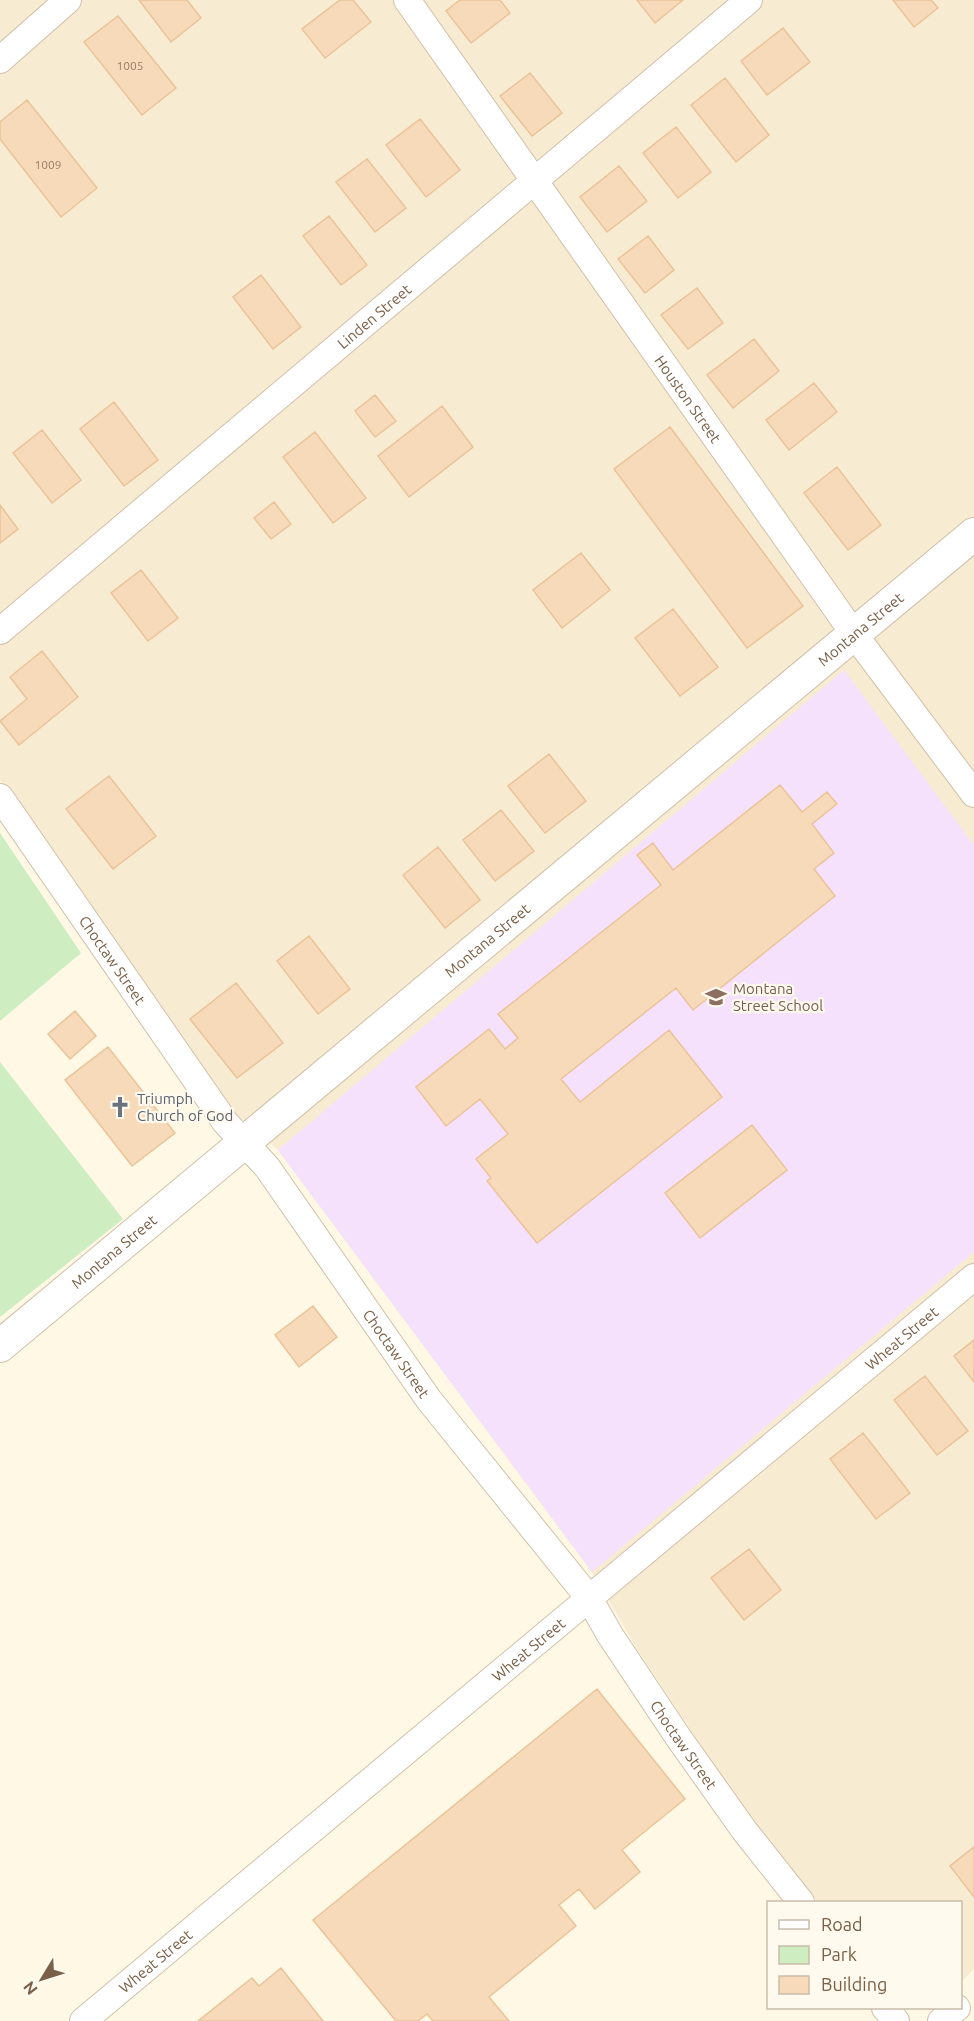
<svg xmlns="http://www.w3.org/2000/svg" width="974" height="2021" font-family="Ubuntu,sans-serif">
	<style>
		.residential { fill: #f7ebd2 }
		.education { fill: #f5e1fb }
		.green { fill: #ceeec2 }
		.building { fill: #f6daba; stroke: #ebc398; stroke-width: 1.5 }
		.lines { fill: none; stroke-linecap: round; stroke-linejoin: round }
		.minor-casing { stroke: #d1c0a9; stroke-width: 28 }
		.tertiary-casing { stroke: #d1c0a9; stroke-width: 34 }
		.minor { stroke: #fff; stroke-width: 26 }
		.tertiary { stroke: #fff; stroke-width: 32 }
		.labels { text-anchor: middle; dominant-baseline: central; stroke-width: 4.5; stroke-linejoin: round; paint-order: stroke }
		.number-label { font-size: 12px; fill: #997e64 }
		.street-label { font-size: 15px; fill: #7a6047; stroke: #fffaed }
		.education-label { font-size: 15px; fill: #785e54; stroke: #fffaed; text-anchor: start }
		.worship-label { font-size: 15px; fill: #5b616d; stroke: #fffaed; text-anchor: start }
	</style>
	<rect width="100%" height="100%" fill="#fef8e5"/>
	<path class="residential" d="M0 0H974V1969L961 1982 960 1902H817L755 1827 637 1649 592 1572 278 1150 225 1104 0 780Z"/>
	<path class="education" d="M844 670 974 845V1252L592 1572 278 1150Z"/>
	<path class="green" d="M0 833 81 953 0 1021Z
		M0 1062 123 1219 0 1317Z"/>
	<path class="building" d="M139 0H187L201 18 171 42Z
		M340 0H353L371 22 325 58 302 29Z
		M460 0H500L510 13 471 43 446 11Z
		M637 0H683L655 23Z
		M893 0H931L938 8 914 27Z
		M118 16 176 88 142 115 84 42Z
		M783 28 810 62 767 95 741 61Z
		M530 73 562 113 532 136 500 96Z
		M725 78 769 135 736 162 691 105Z
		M27 100 97 188 61 217 0 139V122Z
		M420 119 460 170 426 197 386 145Z
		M676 127 711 172 678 198 643 153Z
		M367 159 406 208 375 232 336 182Z
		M619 166 647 201 607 232 580 197Z
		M329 216 367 265 341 285 303 236Z
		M648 236 674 270 645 293 618 259Z
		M261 275 301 327 273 349 233 297Z
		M697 288 723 323 688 349 661 315Z
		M754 339 779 371 733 408 707 375Z
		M814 383 837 412 789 450 766 420Z
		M375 395 396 421 375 437 355 411Z
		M114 402 158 460 124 486 80 429Z
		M442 406 473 447 409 497 378 456Z
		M670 427 803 606 747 648 614 469Z
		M42 430 81 480 52 503 13 453Z
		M315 432 366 498 333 523 283 457Z
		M837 467 881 525 848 550 804 493Z
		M274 502 291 524 271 539 254 518Z
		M0 505 18 529 0 543Z
		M581 553 610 590 562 628 533 590Z
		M141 570 178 618 148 641 111 593Z
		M673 609 718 667 680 696 635 638Z
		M42 651 78 697 19 745 0 721 27 699 10 677Z
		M549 754 586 801 545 833 508 786Z
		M109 776 156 836 113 869 66 809Z
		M780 785 802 812 827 792 837 804 812 824 834 853 814 869 835 896 693 1010 676 988 561 1079 580 1102 669 1030 722 1097 537 1243 487 1181 491 1178 476 1159 508 1134 480 1099 446 1126 416 1087 489 1029 505 1049 518 1038 498 1014 661 885 637 855 653 843 673 870Z
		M501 810 534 851 495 881 463 840Z
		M438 847 480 900 445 928 403 875Z
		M309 936 350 989 318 1014 277 961Z
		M236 983 283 1043 237 1078 190 1019Z
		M75 1011 96 1036 70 1059 48 1034Z
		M108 1047 175 1133 132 1166 65 1080Z
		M752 1125 787 1170 700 1238 665 1193Z
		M313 1306 337 1337 299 1367 275 1335Z
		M974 1340V1382L954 1356Z
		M925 1376 968 1431 937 1455 894 1400Z
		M863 1433 910 1493 876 1519 830 1459Z
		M749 1549 781 1590 744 1620 711 1578Z
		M597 1689 685 1799 622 1850 640 1872 595 1909 579 1889 559 1905 576 1926 489 1997 509 2021H433L427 2014 418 2021H396L313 1920Z
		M974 1847V1897L950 1866Z
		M281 1968 323 2021H198L252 1978 259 1986Z"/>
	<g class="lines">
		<defs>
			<g id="minor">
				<path id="s1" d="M407 0 854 634 974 794"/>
				<path d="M0 60 68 0"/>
				<path id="s2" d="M0 631 749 0"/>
				<path id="s3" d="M0 797 225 1122 267 1167 429 1400 589 1598 610 1635 678 1737 744 1830 801 1902"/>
				<path d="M885 2008 896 2021"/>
				<path id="s4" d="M83 2021 974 1277"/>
				<path d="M941 2021 957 2008"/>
			</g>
			<g id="tertiary">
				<path id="s5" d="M0 1346 974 534"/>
			</g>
		</defs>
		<use href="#minor" class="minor-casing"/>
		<use href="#tertiary" class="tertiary-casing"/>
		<use href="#minor" class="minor"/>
		<use href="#tertiary" class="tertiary"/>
	</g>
	<defs>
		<symbol id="school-bare" viewBox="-9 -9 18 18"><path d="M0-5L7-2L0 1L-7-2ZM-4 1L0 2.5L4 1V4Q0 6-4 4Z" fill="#8d6e63" stroke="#fffaed" stroke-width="2.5" paint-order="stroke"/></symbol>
		<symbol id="church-bare" viewBox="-9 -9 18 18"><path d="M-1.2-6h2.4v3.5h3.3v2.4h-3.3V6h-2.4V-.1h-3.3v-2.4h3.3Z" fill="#6b7280" stroke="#fffaed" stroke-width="2.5" paint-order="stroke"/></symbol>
	</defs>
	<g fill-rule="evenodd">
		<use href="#school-bare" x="701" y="982" width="30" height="30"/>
		<use href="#church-bare" x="105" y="1092" width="30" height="30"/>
	</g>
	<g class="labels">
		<g class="number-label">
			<text x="130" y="65">1005</text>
			<text x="48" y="164">1009</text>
		</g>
		<g class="street-label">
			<text stroke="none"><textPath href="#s2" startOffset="489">Linden Street</textPath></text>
			<text stroke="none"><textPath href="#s1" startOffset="488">Houston Street</textPath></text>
			<text stroke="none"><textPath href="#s5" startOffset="1120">Montana Street</textPath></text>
			<text stroke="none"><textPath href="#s5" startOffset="634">Montana Street</textPath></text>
			<text stroke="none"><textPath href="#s3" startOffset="198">Choctaw Street</textPath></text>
			<text stroke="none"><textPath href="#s5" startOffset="148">Montana Street</textPath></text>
			<text stroke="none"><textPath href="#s4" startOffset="1066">Wheat Street</textPath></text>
			<text stroke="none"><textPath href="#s3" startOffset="684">Choctaw Street</textPath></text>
			<text stroke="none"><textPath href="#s4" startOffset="580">Wheat Street</textPath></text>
			<text stroke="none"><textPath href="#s3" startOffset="1170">Choctaw Street</textPath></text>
			<text stroke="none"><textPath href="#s4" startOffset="94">Wheat Street</textPath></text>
		</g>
		<g class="education-label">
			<text x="733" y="988">Montana<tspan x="733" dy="17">Street School</tspan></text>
		</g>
		<g class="worship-label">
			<text x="137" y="1098">Triumph<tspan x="137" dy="17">Church of God</tspan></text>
		</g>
	</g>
	<rect x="767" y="1901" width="195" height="108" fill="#fffaed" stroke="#cabcab" stroke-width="1.5"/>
	<rect x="779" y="1920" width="30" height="9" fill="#ffffff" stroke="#cabcab" stroke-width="1.5"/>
	<text x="821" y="1931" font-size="18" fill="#7a6047">Road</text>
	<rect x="779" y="1946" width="30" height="18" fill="#ceeec2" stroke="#cabcab" stroke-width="1.5"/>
	<text x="821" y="1961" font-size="18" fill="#7a6047">Park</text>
	<rect x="779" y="1976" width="30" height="18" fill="#f6daba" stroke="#cabcab" stroke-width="1.5"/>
	<text x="821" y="1991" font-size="18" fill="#7a6047">Building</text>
	<g transform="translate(42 1979) rotate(232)" stroke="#fffaed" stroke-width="4.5" paint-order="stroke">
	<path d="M0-4.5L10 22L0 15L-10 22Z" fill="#7a6047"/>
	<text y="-9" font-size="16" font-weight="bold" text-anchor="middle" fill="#7a6047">N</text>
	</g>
</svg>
